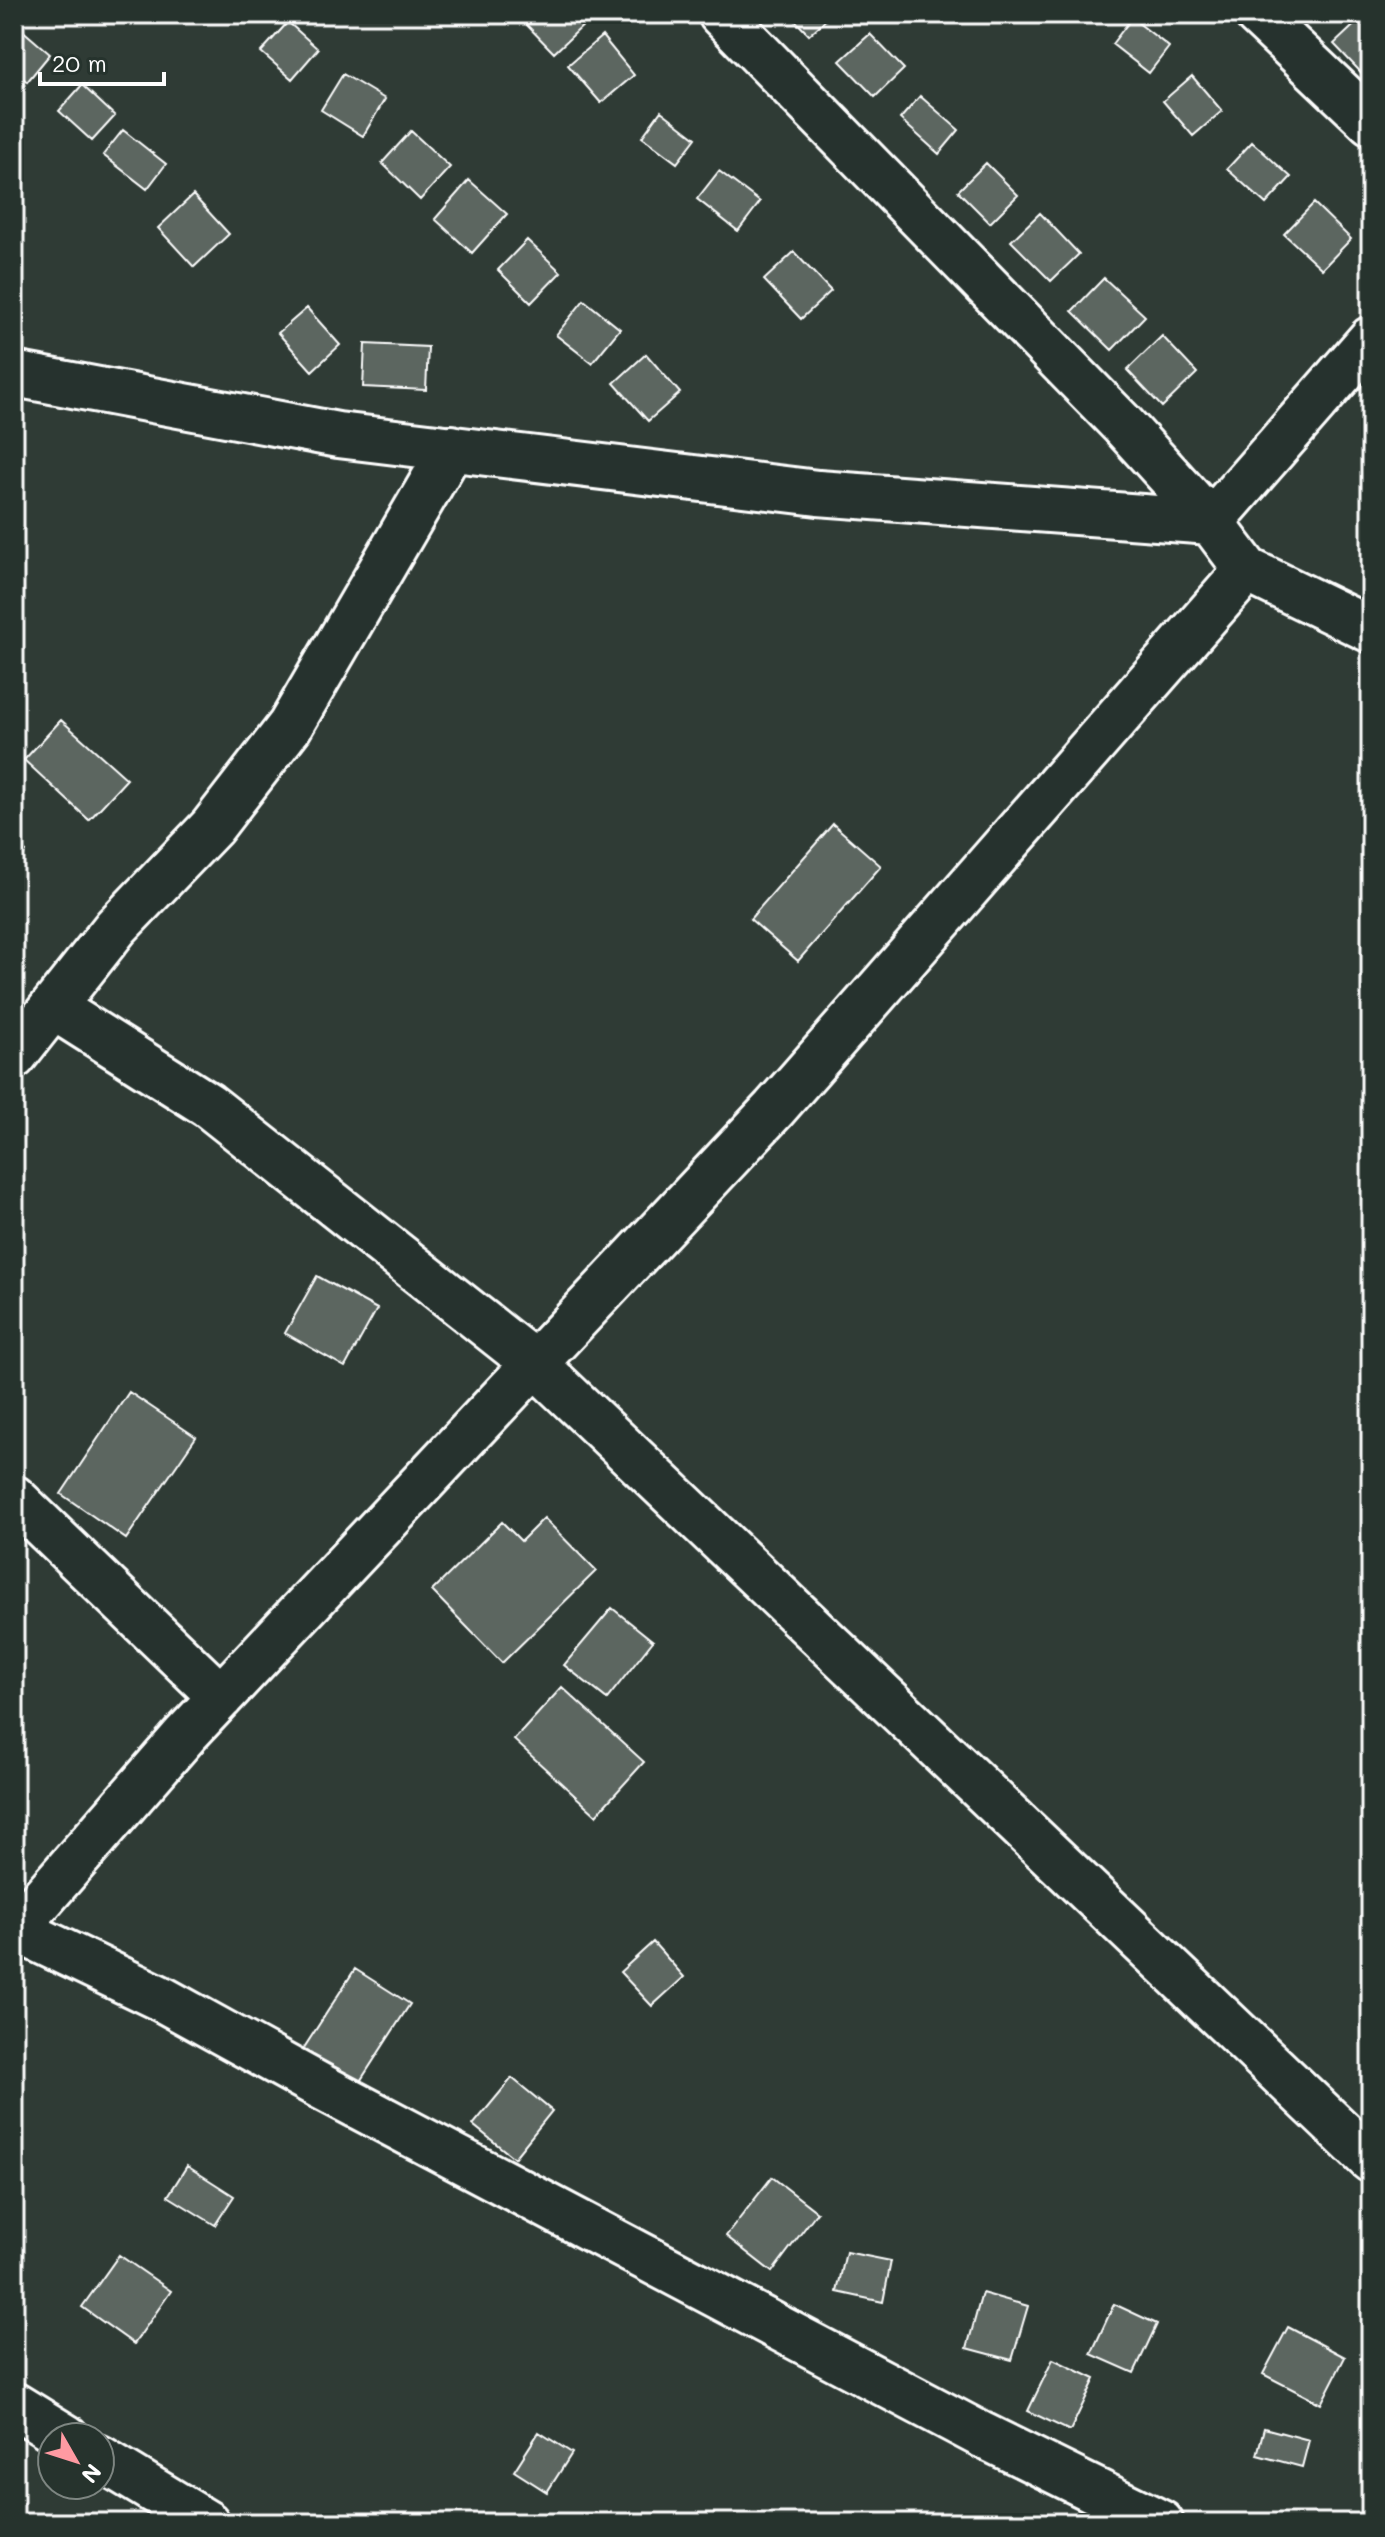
<svg xmlns="http://www.w3.org/2000/svg" width="1385" height="2537" font-family="Mali,sans-serif">
	<style>
		.building { fill: #5b6661; stroke: #fff; stroke-width: 2 }
		.lines { fill: none; stroke-linecap: round; stroke-linejoin: round }
		.minor-casing { stroke: #fff; stroke-width: 50 }
		.minor { stroke: #26332d; stroke-width: 44 }
	</style>
	<rect width="100%" height="100%" fill="#2f3b35"/>
	<filter id="ink" filterUnits="userSpaceOnUse"><feTurbulence type="fractalNoise" baseFrequency=".0125" numOctaves="2"/><feDisplacementMap in="SourceGraphic" scale="16" xChannelSelector="R" yChannelSelector="G"/><feConvolveMatrix kernelMatrix="1 2 1 2 8 2 1 2 1" color-interpolation-filters="sRGB"/></filter>
	<g filter="url(#ink)">
		<path class="building" d="M528 14H581L588 21 554 53 522 20Z
			M789 14H832L809 35Z
			M1366 14H1371V83L1334 44Z
			M1132 18 1169 47 1149 73 1112 44Z
			M288 22 318 49 292 79 261 52Z
			M21 29 50 54 27 82 14 70V38Z
			M870 34 904 69 875 97 840 61Z
			M602 36 634 75 601 103 568 65Z
			M343 74 385 99 363 136 321 110Z
			M1192 76 1222 111 1193 136 1163 101Z
			M82 85 115 116 92 141 59 111Z
			M920 96 959 130 939 154 900 119Z
			M661 111 696 138 677 163 642 137Z
			M123 130 166 164 147 189 103 155Z
			M411 131 450 167 420 200 382 163Z
			M1252 142 1291 177 1266 204 1227 169Z
			M986 163 1018 195 990 223 958 191Z
			M719 171 760 202 738 231 697 199Z
			M469 180 507 214 472 253 435 219Z
			M193 195 229 234 194 267 158 228Z
			M1314 203 1351 239 1322 269 1284 234Z
			M1040 213 1079 254 1051 281 1011 241Z
			M527 240 561 272 531 303 498 270Z
			M794 252 831 291 801 319 764 280Z
			M1104 278 1145 316 1112 350 1072 311Z
			M584 300 620 329 592 363 556 335Z
			M307 308 340 345 312 371 278 333Z
			M1162 336 1197 373 1162 407 1127 370Z
			M365 344 428 347 426 390 363 387Z
			M646 354 680 393 648 421 614 383Z
			M61 720 127 779 89 820 24 760Z
			M833 824 881 866 798 961 750 919Z
			M14 842 26 852 14 868Z
			M317 1276 377 1309 345 1367 285 1333Z
			M129 1392 196 1437 126 1539 61 1494Z
			M544 1518 596 1571 502 1663 432 1591 502 1522 521 1541Z
			M612 1608 653 1641 607 1699 564 1665Z
			M562 1687 644 1762 596 1815 514 1740Z
			M653 1942 684 1977 652 2006 620 1972Z
			M355 1969 410 2004 355 2089 300 2054Z
			M512 2078 552 2111 514 2158 473 2125Z
			M187 2166 234 2196 215 2225 168 2196Z
			M772 2177 817 2212 772 2272 726 2236Z
			M846 2252 891 2261 883 2302 837 2292Z
			M119 2255 171 2291 134 2344 82 2307Z
			M982 2293 1028 2306 1012 2360 967 2348Z
			M1114 2304 1157 2324 1134 2373 1091 2354Z
			M1288 2327 1345 2357 1321 2404 1263 2374Z
			M1053 2359 1095 2379 1070 2431 1028 2411Z
			M1264 2428 1309 2440 1302 2467 1257 2455Z
			M539 2432 572 2453 547 2492 514 2471Z"/>
		<g class="lines">
			<defs>
				<path id="minor" d="M1257 14 1371 122
					M14 374 338 435 818 493 1211 522 1371 339
					M1247 570 1371 630
					M53 1007 208 1105 534 1363 1371 2160
					M14 1056 116 927 212 827 290 726 452 448
					M14 1498 221 1697
					M16 1929 162 1999 320 2086 980 2434 1161 2523
					M14 1931 185 1735 774 1109 1247 570 1211 522 1122 424 721 14
					M14 2405 66 2437
					M100 2458 207 2523"/>
			</defs>
			<use href="#minor" class="minor-casing"/>
			<use href="#minor" class="minor"/>
		</g>
	</g>
	<rect width="1385" height="2537" fill="none" stroke="#26332d" stroke-width="48"/>
	<rect x="24" y="24" width="1337" height="2489" fill="none" stroke="#fff" stroke-width="3" filter="url(#ink)"/>
	<g transform="translate(76 2461) rotate(129)"><circle r="38" fill="#26332d" stroke="#7d8581" stroke-width="2"/>
	<path d="M0-6L14 30L0 20L-14 30Z" fill="#ff9aa2"/>
	<text y="-12" font-size="22" font-weight="bold" text-anchor="middle" fill="#ffffff">N</text>
	</g>
	<path d="M40 72v12h124v-12" fill="none" stroke="#ffffff" stroke-width="4"/>
	<text x="52" y="72" font-size="24" fill="#ffffff" stroke="#26332d" stroke-width="6" paint-order="stroke">20 m</text>
</svg>
